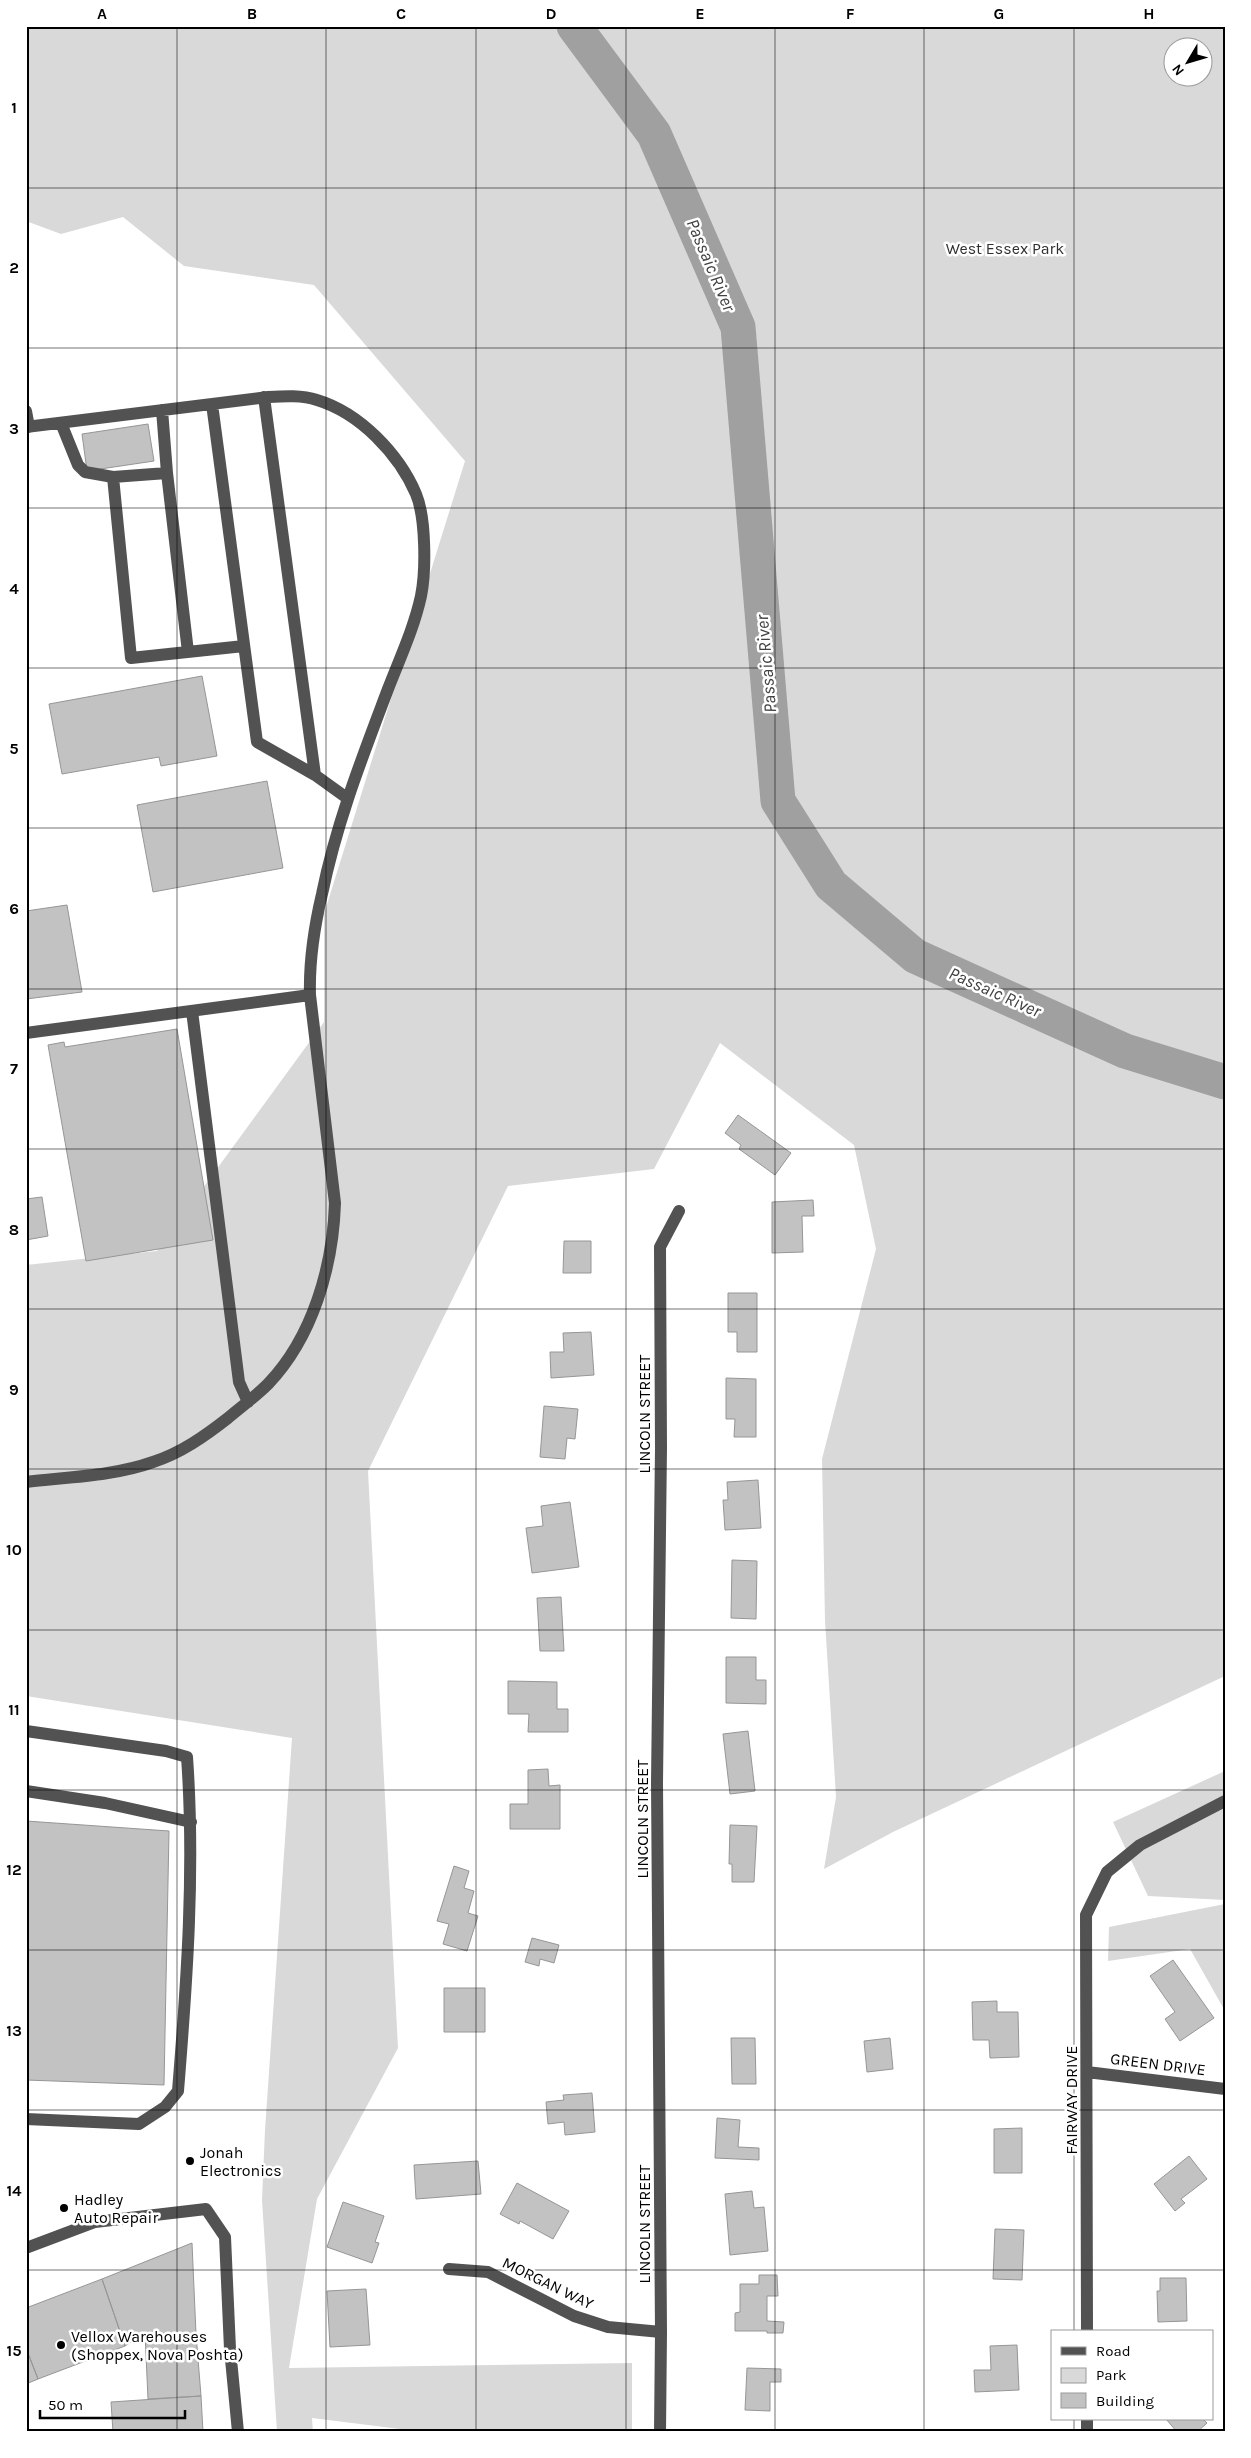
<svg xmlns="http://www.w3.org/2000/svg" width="1251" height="2458" font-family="Karla,sans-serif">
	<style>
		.green { fill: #d9d9d9; fill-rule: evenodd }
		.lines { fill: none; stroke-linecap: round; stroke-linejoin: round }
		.river { stroke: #a0a0a0; stroke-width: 35 }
		.building { fill: #c2c2c2; stroke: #969696 }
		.minor { stroke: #525252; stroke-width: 12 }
		.grid { fill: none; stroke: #000; stroke-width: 1; stroke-opacity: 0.55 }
		.poi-dot { fill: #000; stroke: #fff; stroke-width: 2 }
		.labels { text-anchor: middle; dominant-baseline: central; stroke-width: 5; stroke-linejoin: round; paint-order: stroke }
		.park-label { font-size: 16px; fill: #303030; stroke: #fff }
		.street-label { font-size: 16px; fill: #000; stroke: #fff }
		.poi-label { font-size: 16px; fill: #000; stroke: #fff; text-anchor: start }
		.water-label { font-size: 18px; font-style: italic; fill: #414141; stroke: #fff }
		.neatline { fill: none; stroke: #000; stroke-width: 2 }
		.grid-label { font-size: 16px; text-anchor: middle; font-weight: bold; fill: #000 }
	</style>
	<rect width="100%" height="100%" fill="#fff"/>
	<path class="green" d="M26 26H1225V1676L893 1832 824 1869 836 1797 825 1621 822 1459 876 1249 854 1145 720 1043 654 1169 508 1186 368 1471 398 2048 317 2199 289 2368 632 2363V2432H424L312 2418 313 2432H277L262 2200 265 2130 292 1738 26 1696V1265L157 1251 324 1022V914L465 461 314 285 184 266 123 217 61 234 26 221ZM1174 48H1204V78H1174Z
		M1225 1771V1900L1148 1896 1113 1822Z
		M1225 1904V2011L1190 1949 1108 1961 1109 1927Z"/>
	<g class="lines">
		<path class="river" d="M574 26 654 134 738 327 778 801 831 885 915 956 1125 1051 1225 1082"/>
	</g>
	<path class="building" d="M148 424 154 461 87 471 82 434Z
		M202 676 217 756 161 766 159 757 62 774 49 704Z
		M267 781 283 868 153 892 137 805Z
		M67 905 82 992 26 999V911Z
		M177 1029 213 1240 86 1261 48 1045 64 1042 65 1047Z
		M738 1115 791 1153 775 1175 739 1149 741 1145 725 1133Z
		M42 1197 48 1236 26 1240V1199Z
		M813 1200 814 1216H802L803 1252 772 1253V1202Z
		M564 1241H591V1273H563Z
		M728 1293H757V1352H737V1332H728Z
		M591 1332 594 1375 551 1378 550 1352H564L563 1333Z
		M726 1378 756 1379V1437H734L735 1419H726Z
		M544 1406 578 1409 575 1439 567 1438 565 1459 540 1457Z
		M758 1480 761 1528 725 1530 723 1500H728L727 1482Z
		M570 1502 579 1567 532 1573 526 1528 543 1526 541 1506Z
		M732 1560 757 1561 756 1619 731 1618Z
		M561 1597 564 1651H540L537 1598Z
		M726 1657H756V1680H766V1704L726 1703Z
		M508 1681 557 1682V1709H568V1732H528L529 1714H508Z
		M748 1731 755 1791 730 1794 723 1734Z
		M548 1769 549 1786 560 1785V1829H510V1804H528V1770Z
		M26 1821 169 1831 164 2085 26 2080Z
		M730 1825 757 1826 754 1882H732V1864H729Z
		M454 1866 469 1871 464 1888 474 1891 468 1913 478 1916 467 1951 443 1944 449 1924 437 1921Z
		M532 1938 559 1945 554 1963 540 1959 539 1966 525 1962Z
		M1173 1960 1214 2018 1180 2041 1165 2019 1175 2012 1150 1976Z
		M444 1988H485V2032H444Z
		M997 2001V2012H1018L1019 2057 990 2058 989 2040H973L972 2002Z
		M731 2038H755L756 2084H732Z
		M890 2038 893 2069 867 2072 864 2041Z
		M592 2093 595 2132 565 2135 564 2122 548 2124 546 2102 564 2100 563 2095Z
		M717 2118 740 2120 738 2147 759 2148V2160L715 2158Z
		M1022 2128V2173H994V2129Z
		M1189 2156 1207 2179 1181 2199 1185 2203 1175 2211 1154 2184Z
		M478 2161 481 2194 416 2199 414 2165Z
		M517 2183 569 2211 553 2239 520 2221 519 2224 500 2214Z
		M752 2191 754 2208 764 2207 768 2251 730 2255 725 2194Z
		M343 2202 384 2216 375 2242 379 2243 372 2263 327 2247Z
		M995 2229 1024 2230 1022 2280 993 2279Z
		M192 2243 196 2334 145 2333 125 2346 102 2279Z
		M759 2275H777L778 2296H767V2321L784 2322 783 2333H767V2331H735V2313L740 2312V2284H759Z
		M1160 2278H1186L1187 2321 1158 2322 1157 2291H1160Z
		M102 2279 125 2346 38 2379 26 2348V2308Z
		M366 2289 370 2345 330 2347 327 2291Z
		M145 2333 196 2334 201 2396 148 2399Z
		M1017 2345 1019 2390 975 2392 974 2370H991L990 2346Z
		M26 2348 38 2379 26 2384Z
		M747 2368 781 2369V2382H770V2411L745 2410Z
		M201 2396 203 2432H113L111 2402Z
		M1166 2419H1203L1207 2423 1197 2432H1177Z"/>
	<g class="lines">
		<path class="minor" d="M264 397 315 775
			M212 404 257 742 315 775 347 798
			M162 410 167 473
			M26 411 29 427
			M61 423 78 465 85 472 113 477
			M26 427 268 397C285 396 302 395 317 400 360 413 399 454 416 494 426 518 426 571 421 596 414 628 400 658 388 689 362 758 337 821 322 894 314 928 309 960 310 995L335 1203C333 1266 313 1337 268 1384 256 1396 241 1407 228 1418 205 1436 181 1453 153 1462 114 1476 68 1477 26 1482
			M188 652 167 473 113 477 131 658 244 646
			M192 1011 239 1382 248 1402
			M26 1033 310 995
			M26 1731 166 1751 187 1757C195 1869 187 1980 178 2091L165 2107 139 2124 26 2119
			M26 1791 105 1803 191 1822
			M1087 2072 1225 2089
			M26 2248 95 2222 206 2209 225 2237 230 2349 238 2432
			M449 2269 488 2272 574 2316 608 2327 661 2332
			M1087 2332 1086 1915 1107 1872 1140 1845 1225 1801
			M1087 2419V2432
			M660 2432 661 2332 657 1783 661 1448 660 1247 679 1211"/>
	</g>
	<path class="grid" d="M177 26V2432M326 26V2432M476 26V2432M626 26V2432M775 26V2432M924 26V2432M1074 26V2332M26 188H1225M26 348H1225M26 508H1225M26 668H1225M26 828H1225M26 989H1225M26 1149H1225M26 1309H1225M26 1469H1225M26 1630H1225M26 1790H1225M26 1950H1225M26 2110H1225M26 2270H1225M1074 2419V2432"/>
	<g class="poi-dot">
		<circle cx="190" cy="2161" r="5"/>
		<circle cx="64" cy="2208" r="5"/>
		<circle cx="61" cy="2345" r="5"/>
	</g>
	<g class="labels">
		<g class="park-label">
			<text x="1005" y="248">West Essex Park</text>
		</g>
		<g class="street-label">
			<text transform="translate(644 1414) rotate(-90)">LINCOLN STREET</text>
			<text transform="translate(642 1819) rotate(-90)">LINCOLN STREET</text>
			<text transform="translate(1158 2064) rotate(7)">GREEN DRIVE</text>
			<text transform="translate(1071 2100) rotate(-90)">FAIRWAY DRIVE</text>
			<text transform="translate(644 2224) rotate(-90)">LINCOLN STREET</text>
			<text transform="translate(548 2283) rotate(26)">MORGAN WAY</text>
		</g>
		<g class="poi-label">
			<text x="200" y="2152">Jonah<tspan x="200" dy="18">Electronics</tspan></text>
			<text x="74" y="2199">Hadley<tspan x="74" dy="18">Auto Repair</tspan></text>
			<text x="71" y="2336">Vellox Warehouses<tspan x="71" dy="18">(Shoppex, Nova Poshta)</tspan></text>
		</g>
		<g class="water-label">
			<text transform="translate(711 265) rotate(67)">Passaic River</text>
			<text transform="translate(766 664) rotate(-95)">Passaic River</text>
			<text transform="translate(995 992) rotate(24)">Passaic River</text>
		</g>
	</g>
	<rect width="1251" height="2458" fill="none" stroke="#ffffff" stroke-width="55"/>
	<rect x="1051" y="2330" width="162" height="90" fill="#ffffff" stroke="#999999"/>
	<rect x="1061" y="2347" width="25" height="8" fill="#525252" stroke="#999999"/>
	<text x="1096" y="2356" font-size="15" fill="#000000">Road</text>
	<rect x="1061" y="2368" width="25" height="15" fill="#d9d9d9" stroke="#999999"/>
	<text x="1096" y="2380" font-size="15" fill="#000000">Park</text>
	<rect x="1061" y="2393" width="25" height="15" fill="#c2c2c2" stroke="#999999"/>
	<text x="1096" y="2406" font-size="15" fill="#000000">Building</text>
	<g transform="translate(1188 62) rotate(232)"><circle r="24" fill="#ffffff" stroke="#999999"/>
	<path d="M0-4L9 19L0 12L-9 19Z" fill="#000000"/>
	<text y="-8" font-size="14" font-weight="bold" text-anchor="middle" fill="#000000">N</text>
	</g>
	<path d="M40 2410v8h145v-8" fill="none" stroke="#000000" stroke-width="2.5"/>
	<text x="48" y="2410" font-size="15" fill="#000000" stroke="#ffffff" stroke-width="4" paint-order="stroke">50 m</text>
	<rect x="28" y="28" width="1196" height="2402" class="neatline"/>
	<g class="grid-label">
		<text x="102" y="19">A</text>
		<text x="252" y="19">B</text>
		<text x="401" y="19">C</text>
		<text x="551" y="19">D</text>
		<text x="700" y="19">E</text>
		<text x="850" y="19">F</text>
		<text x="999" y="19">G</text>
		<text x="1149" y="19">H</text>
		<text x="14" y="113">1</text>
		<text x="14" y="273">2</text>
		<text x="14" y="434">3</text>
		<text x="14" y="594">4</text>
		<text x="14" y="754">5</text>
		<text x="14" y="914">6</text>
		<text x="14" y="1074">7</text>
		<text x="14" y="1235">8</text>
		<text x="14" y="1395">9</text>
		<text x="14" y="1555">10</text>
		<text x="14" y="1715">11</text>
		<text x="14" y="1875">12</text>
		<text x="14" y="2036">13</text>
		<text x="14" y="2196">14</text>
		<text x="14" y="2356">15</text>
	</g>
</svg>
